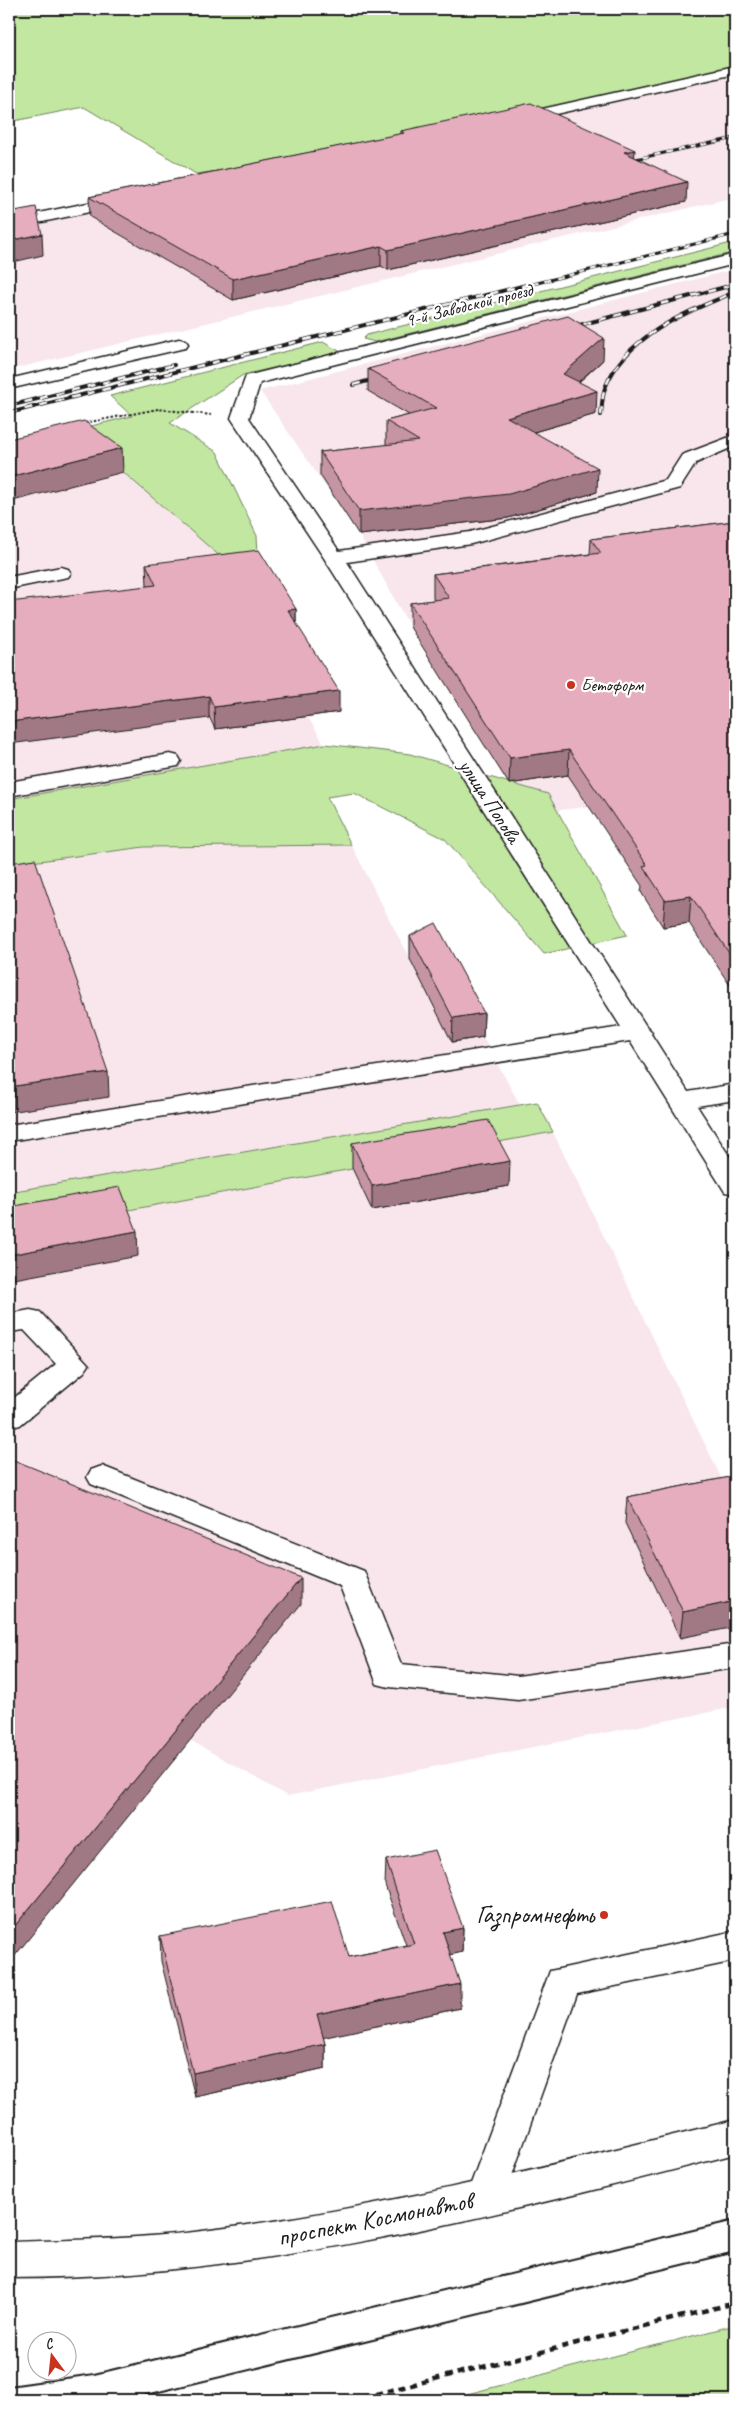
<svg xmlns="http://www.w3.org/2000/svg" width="744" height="2409" font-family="Caveat,sans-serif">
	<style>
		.built { fill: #f8e6ec }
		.green { fill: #c2e7a1; stroke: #6f825e }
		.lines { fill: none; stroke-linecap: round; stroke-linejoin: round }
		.minor-casing { stroke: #1c1c1c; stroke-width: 3 }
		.major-casing { stroke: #1c1c1c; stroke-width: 3 }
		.path-far1 { stroke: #1c1c1c; stroke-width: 2; stroke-dasharray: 2.5 2; stroke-linecap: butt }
		.path { stroke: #1c1c1c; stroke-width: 4.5; stroke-dasharray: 7 5; stroke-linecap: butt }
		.minor { fill: #fff; fill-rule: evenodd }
		.major { fill: #fff; fill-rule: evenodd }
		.tram { stroke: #1c1c1c; stroke-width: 2 }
		.rail-far1-casing { stroke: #1c1c1c; stroke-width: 3 }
		.rail-casing { stroke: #1c1c1c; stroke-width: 4 }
		.rail-far1 { stroke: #fff; stroke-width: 2; stroke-dasharray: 6; stroke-linecap: butt }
		.rail { stroke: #fff; stroke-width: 2.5; stroke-dasharray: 8; stroke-linecap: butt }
		.wall { fill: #c695a3; stroke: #1c1c1c }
		.shaded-wall { fill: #a17985; stroke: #1c1c1c }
		.building { fill: #e6adbe; stroke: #1c1c1c }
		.poi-dot { fill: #c8321e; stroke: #fff; stroke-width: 2 }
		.labels { text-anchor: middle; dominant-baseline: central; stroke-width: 4.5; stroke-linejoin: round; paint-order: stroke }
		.far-street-label { font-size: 18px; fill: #1c1c1c; stroke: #fff }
		.far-poi-label { font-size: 18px; fill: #1c1c1c; stroke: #fff; text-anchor: start }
		.street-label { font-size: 21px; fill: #1c1c1c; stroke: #fff }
		.near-poi-label { font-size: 25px; fill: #1c1c1c; stroke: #fff; text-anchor: end }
		.near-street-label { font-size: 25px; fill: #1c1c1c; stroke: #fff }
	</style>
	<rect width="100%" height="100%" fill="#fff"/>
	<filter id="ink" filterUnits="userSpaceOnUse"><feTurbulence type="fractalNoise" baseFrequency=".02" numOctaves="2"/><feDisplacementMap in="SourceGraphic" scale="10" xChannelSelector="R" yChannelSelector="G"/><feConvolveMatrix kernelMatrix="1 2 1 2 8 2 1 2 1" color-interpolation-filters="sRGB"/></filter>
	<g filter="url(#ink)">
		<path class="built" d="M735 74V197L9 370V229Z
			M735 269V788L529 814 410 627 359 535 260 391Z
			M86 445 123 472 231 566 258 635 354 793 327 797 452 1042 483 1037 520 1105 537 1102 553 1132 735 1506V1707L287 1796 190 1740 9 1963V464Z"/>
		<path class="green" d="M9 9H735V73L394 147 196 174 84 107 9 122Z
			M735 242V252L375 342 363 339 367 335 382 331Z
			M323 342 341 352 243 375 170 423 217 452 257 536 259 570 231 566 123 472 86 445 9 446 132 416 110 396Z
			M325 744 410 754 548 794 627 935 544 954 445 839 354 793 327 797 351 845 144 847 9 865V799Z
			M537 1102 553 1132 9 1232V1192Z
			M735 2325V2400H444Z"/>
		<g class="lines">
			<defs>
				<path id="minor" d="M735 66V74L515 123 508 119 515 115Z
					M127 195 132 197 135 200 132 203 9 229V219Z
					M735 254V264L260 383 249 418 339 551 470 532 666 480 682 455 735 435V446L696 463 680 488 471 544 347 562 646 1026 652 1032 651 1034 688 1092 735 1084V1100L697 1106 735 1165V1194L725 1192 630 1041 9 1141V1125L621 1027 324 558 231 418 246 376Z
					M179 339 185 340 188 344 185 348 9 389V379Z
					M61 567 68 569 71 573 68 577 9 589V577Z
					M170 754 178 756 181 761 178 766 9 796V782Z
					M30 1310 40 1312 89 1365 84 1372 20 1425 9 1428V1402L56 1364 24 1330 9 1332V1314Z
					M102 1466 364 1571 401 1664 518 1676 735 1644V1668L518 1700 389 1687 377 1684 340 1586 91 1484 87 1477 91 1470Z
					M735 1931V1961L577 1994 500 2209 486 2214 472 2209 466 2197 550 1971Z"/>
				<path id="major" d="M735 2120V2154C498 2215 256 2278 9 2278V2242C71 2240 133 2239 194 2232 377 2210 556 2164 735 2120Z"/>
			</defs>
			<use href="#minor" class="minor-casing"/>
			<use href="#major" class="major-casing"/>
			<path class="path-far1" d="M85 423 158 409 211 415"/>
			<path class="path" d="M352 2400 735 2303"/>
			<use href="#minor" class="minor"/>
			<use href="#major" class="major"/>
			<path class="tram" d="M9 2386 94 2374 735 2220
				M126 2400 735 2252"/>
			<defs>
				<path id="rail-far1" d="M631 160 735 138
					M521 287 735 234
					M729 287 735 285"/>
				<path id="rail" d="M568 328 733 285
					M353 385 382 377
					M9 406 174 365
					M9 413 526 285
					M601 415C602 406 602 397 605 388 625 336 687 312 735 292"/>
			</defs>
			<use href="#rail-far1" class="rail-far1-casing"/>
			<use href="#rail" class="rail-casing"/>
			<use href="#rail-far1" class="rail-far1"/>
			<use href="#rail" class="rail"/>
		</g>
		<path class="wall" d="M401 131 635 158 686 202 388 270 381 266 233 300 90 217 89 197 401 134Z
			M603 360 579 382 596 414 534 432 597 492 508 518 359 535 320 475V452L386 445V421L409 415 368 391V369Z
			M735 521V993L689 923 663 927 641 892 642 886 568 775 509 784 410 627V603L434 600 433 598V574L590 554 591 539Z
			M146 564 296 609V623L339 712 215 729 147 585Z
			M410 936 484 1013 483 1037 452 1042 410 959Z
			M352 1143 509 1186 372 1210 352 1168Z
			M735 1476 680 1638 625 1523 627 1497Z
			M386 1860 463 1928 462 1952 450 1955 460 2008 323 2037 325 2044V2068L195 2097 161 1961 160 1936 349 1957 406 1945 385 1885Z"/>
		<path class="shaded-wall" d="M635 150 634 169 624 152Z
			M687 182 686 202 388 270V250Z
			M42 234 43 255 9 263V241Z
			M381 246V266L233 300V279Z
			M604 338 603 360 562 396 563 374Z
			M597 391 596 414 506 440 507 417Z
			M122 448 123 472 9 502V477Z
			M598 468 597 492 508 518 359 535V511Z
			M296 609V630L288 610Z
			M339 691V712L215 729 214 707Z
			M209 696V718L9 744V722Z
			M569 750 568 775 509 784 510 758Z
			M691 896 689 923 663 927 665 900Z
			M484 1013 483 1037 452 1042 453 1018Z
			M108 1072 109 1097 9 1112V1087Z
			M510 1161 509 1186 372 1210V1186Z
			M137 1231 138 1256 9 1280V1255Z
			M301 1578V1604L9 1963V1933Z
			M735 1601V1627L680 1638 683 1612Z
			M463 1928 462 1952 442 1957 443 1932Z
			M460 1984V2008L317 2039V2014Z
			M325 2044V2068L195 2097 193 2073Z"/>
		<path class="building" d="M531 103 635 150 624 152 687 182 388 250 381 246 233 279 89 197 404 133 401 131Z
			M36 207 42 234 9 241V212Z
			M568 316 604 338 563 374 597 391 507 417 598 468 509 494 359 511 320 452 419 441 386 421 436 408 368 369Z
			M84 421 122 448 9 477V439Z
			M735 521V962L691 896 665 900 643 866 647 865 569 750 510 758 410 603 449 598 433 574 601 553 591 539Z
			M259 550 296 609 288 610 339 691 214 707 209 696 9 722V602L156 585 146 564Z
			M35 859 108 1072 9 1087V863Z
			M436 923 484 1013 453 1018 410 936Z
			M488 1120 510 1161 372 1186 352 1143Z
			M120 1187 137 1231 9 1255V1207Z
			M9 1458 301 1578 9 1933Z
			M735 1476V1601L683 1612 627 1497Z
			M435 1850 463 1928 443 1932 460 1984 317 2014 325 2044 193 2073 160 1936 332 1901 349 1957 414 1944 386 1860Z"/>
	</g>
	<g class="poi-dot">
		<circle cx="571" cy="685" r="5"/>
		<circle cx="604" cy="1915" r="5"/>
	</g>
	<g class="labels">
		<g class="far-street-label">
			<text transform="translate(469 305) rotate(-14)">9-й Заводской проезд</text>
		</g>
		<g class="far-poi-label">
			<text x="581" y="685">Бетоформ</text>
		</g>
		<g class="street-label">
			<text transform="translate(490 801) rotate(57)">улица Попова</text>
		</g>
		<g class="near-poi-label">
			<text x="594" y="1915">Газпромнефть</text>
		</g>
		<g class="near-street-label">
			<text transform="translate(375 2219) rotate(-11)">проспект Космонавтов</text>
		</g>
	</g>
	<rect width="744" height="2409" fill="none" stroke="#fff" stroke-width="30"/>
	<rect x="15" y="15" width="714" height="2379" fill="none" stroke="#1c1c1c" stroke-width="2" filter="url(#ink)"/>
	<g transform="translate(52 2356) rotate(345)"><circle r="24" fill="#ffffff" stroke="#a4a4a4"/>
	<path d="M0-4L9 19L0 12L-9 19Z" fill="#c8321e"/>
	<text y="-8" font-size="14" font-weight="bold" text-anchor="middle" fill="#1c1c1c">С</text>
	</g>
</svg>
